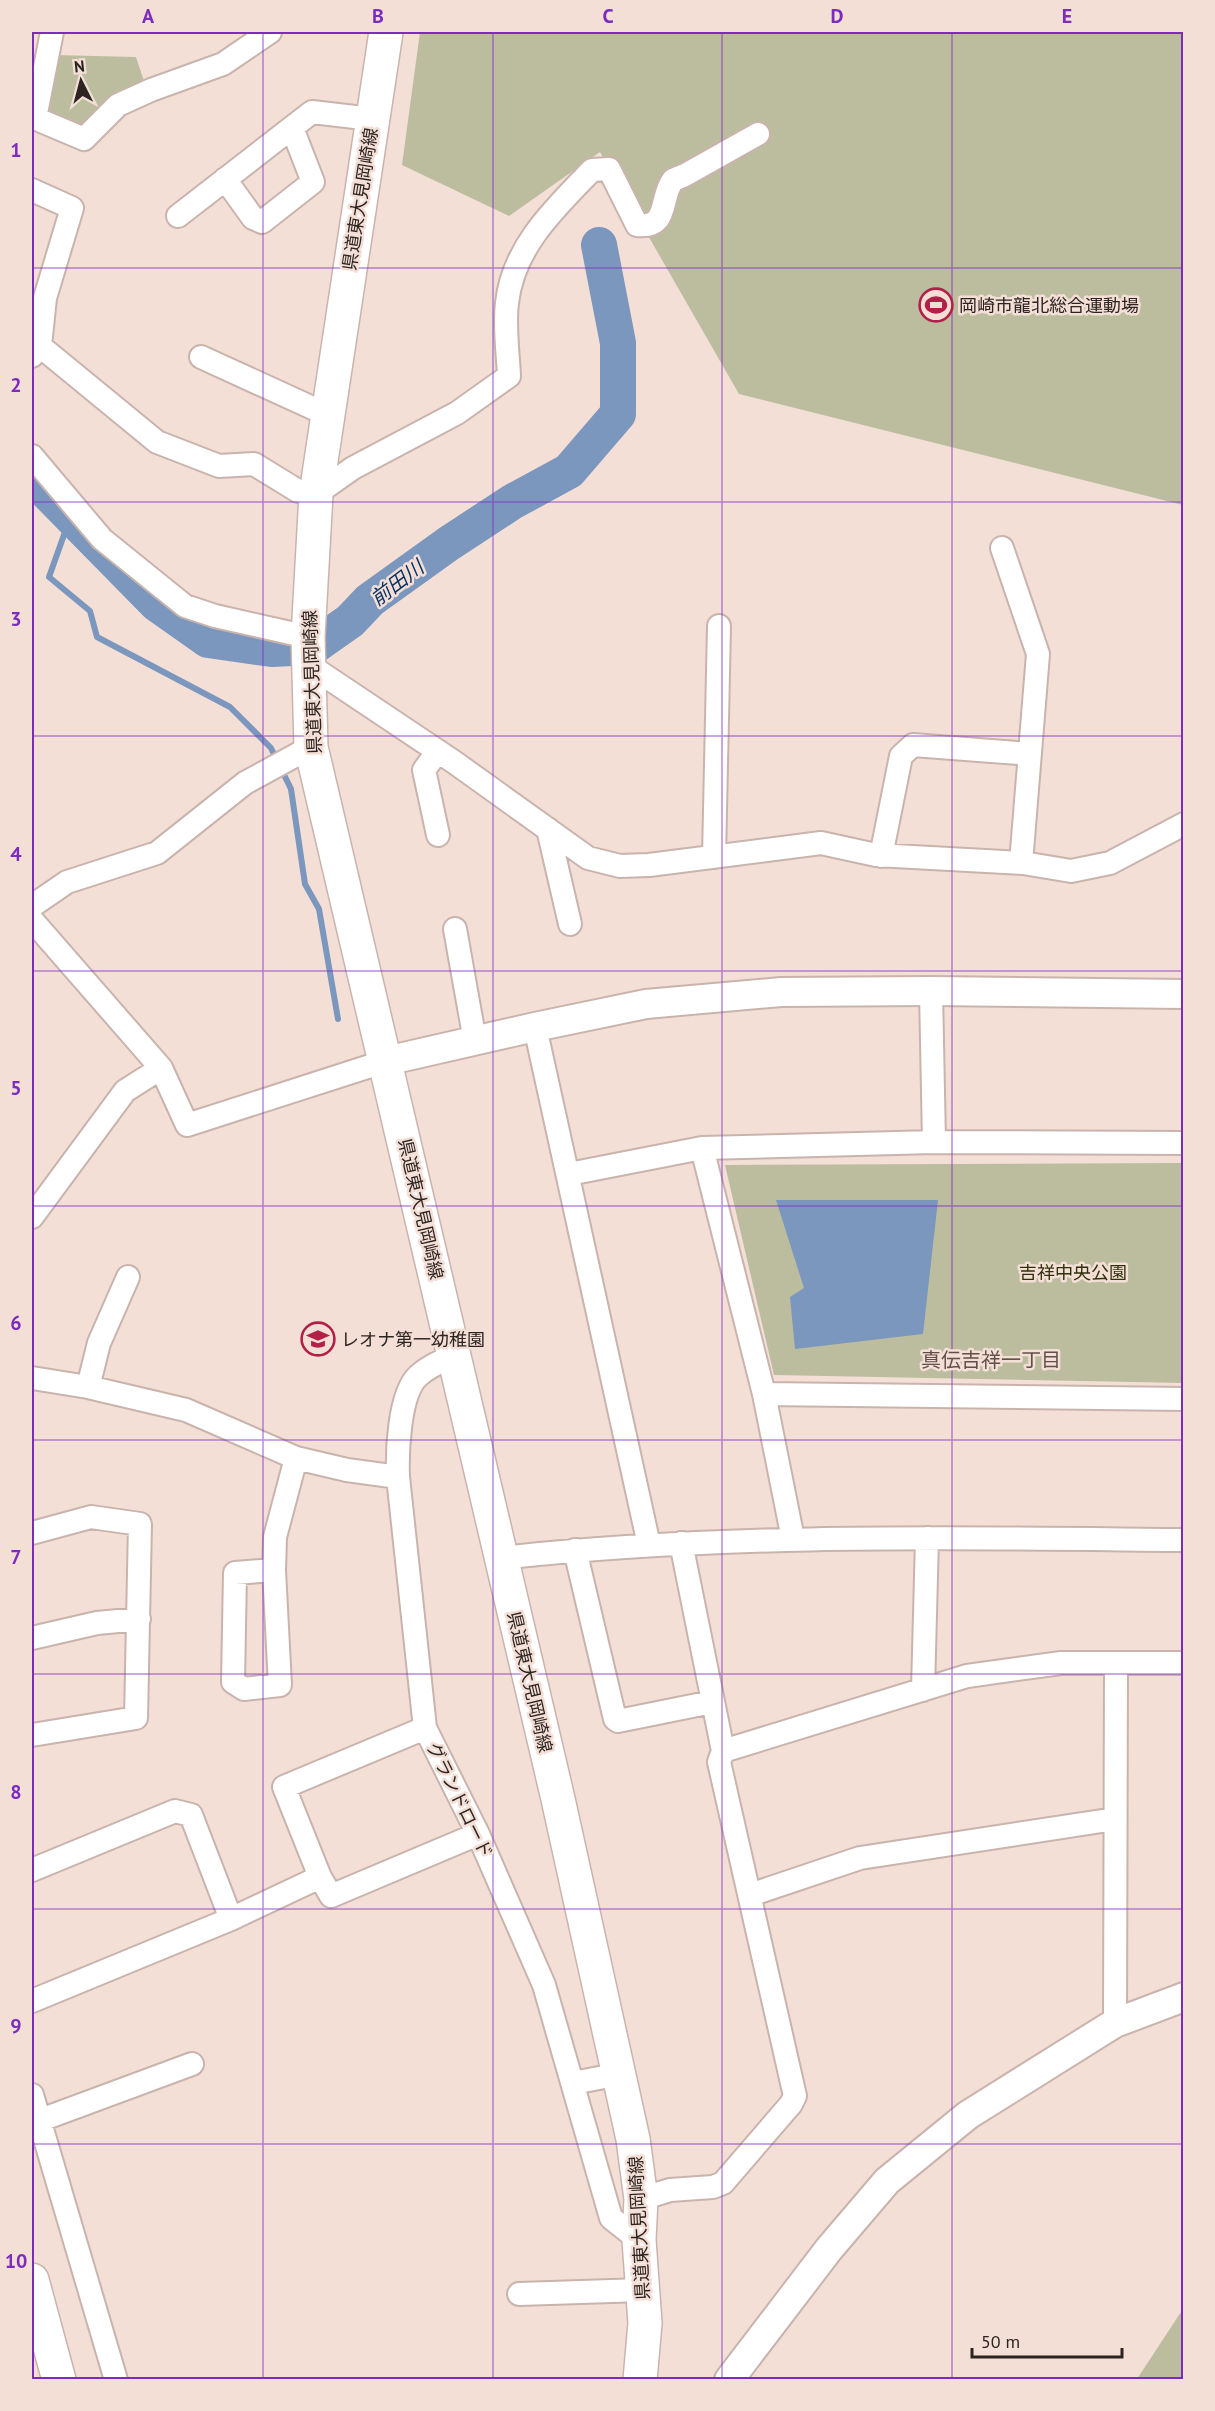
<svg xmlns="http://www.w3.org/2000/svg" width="1215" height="2411" font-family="'PT Sans','Noto Sans JP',sans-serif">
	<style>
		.green { fill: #bbbd9e }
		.water { fill: #7b97bd }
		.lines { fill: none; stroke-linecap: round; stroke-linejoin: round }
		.stream { stroke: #7b97bd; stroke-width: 6 }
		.river { stroke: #7b97bd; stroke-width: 36 }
		.minor-casing { stroke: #c9b4ad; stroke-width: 26 }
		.tertiary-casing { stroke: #c9b4ad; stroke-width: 32 }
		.secondary-casing { stroke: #c9b4ad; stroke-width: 36 }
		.motorway-casing { stroke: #c9b4ad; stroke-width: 36 }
		.minor { stroke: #fff; stroke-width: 22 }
		.tertiary { stroke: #fff; stroke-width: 28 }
		.secondary { stroke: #fff; stroke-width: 33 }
		.motorway { stroke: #fff; stroke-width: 33 }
		.grid { fill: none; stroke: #7b2cbf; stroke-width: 1.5; stroke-opacity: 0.55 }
		.labels { text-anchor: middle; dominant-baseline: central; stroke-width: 5; stroke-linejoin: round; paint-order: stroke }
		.street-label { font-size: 18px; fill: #2c2421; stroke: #f4dfd7 }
		.poi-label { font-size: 18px; fill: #2c2421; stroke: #f4dfd7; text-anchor: start }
		.park-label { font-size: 18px; fill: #2f310a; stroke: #f4dfd7 }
		.water-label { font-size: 20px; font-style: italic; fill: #0b3362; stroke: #f4dfd7 }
		.neighbourhood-label { font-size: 20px; fill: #615049; stroke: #f4dfd7 }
		.neatline { fill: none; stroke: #7b2cbf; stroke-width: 2 }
		.grid-label { font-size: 20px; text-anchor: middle; font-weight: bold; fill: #7b2cbf }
	</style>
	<rect width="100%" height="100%" fill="#f4dfd7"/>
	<path class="green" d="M420 32H1183V505L739 394 600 152 509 216 402 165Z
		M53 55 136 57 145 84 123 90 83 129 48 116Z
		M1183 1163V1383L774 1375 725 1165Z
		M1183 2310V2379H1137L1179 2315Z"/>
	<path class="water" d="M776 1200H938L923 1334 795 1349 790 1297 804 1288Z"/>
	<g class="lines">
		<path class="stream" d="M70 518 49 577 90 611 97 637 230 707 271 748 291 789 305 884 319 909 338 1019"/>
		<path class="river" d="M32 477 157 604 208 640 272 649 313 647 350 621 370 600 448 544 512 502 569 471 618 414V343L599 245"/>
		<defs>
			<path id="minor" d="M32 117 84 139 118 105 151 90 223 64 270 32
				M35 118 52 32
				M225 179 253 218 262 222 313 182 292 128
				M32 190 72 208 45 298 40 346
				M178 216 312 112 372 119
				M32 356 40 346 157 442 219 466 254 464 298 491 316 494 353 468 457 413 509 376C508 353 504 327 507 303 513 247 555 208 592 170L609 169 637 225C670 229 659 198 673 180L685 175 758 134
				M201 357 328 415
				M32 456 102 539 185 606 215 616 308 637
				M1002 548 1038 654 1021 863
				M309 665 454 762 588 858 620 866 649 865 821 843 876 855 1023 863 1071 871 1110 863 1184 824
				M438 751 424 770 438 835
				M548 829 570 924
				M881 856 901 756 913 745 1030 754
				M714 857 719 626
				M32 906 67 882 157 853 245 783 311 747
				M32 920 161 1068 187 1125 386 1061
				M455 929 475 1041
				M931 991 934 1142
				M535 1027 649 1545
				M702 1148 764 1394 793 1539
				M569 1174 702 1148 934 1142 1184 1143
				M32 1217 125 1091 161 1068
				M455 1355C442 1361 429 1366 418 1376 399 1394 397 1452 398 1477L425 1728 478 1834 544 1985 611 2218 639 2240
				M32 1378 88 1387 186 1410 296 1458 347 1470 398 1477
				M88 1387 99 1343 128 1277
				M764 1394 1184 1399
				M32 1533 91 1517 140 1524 136 1718 32 1735
				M575 1550 615 1719 618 1721 712 1702
				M501 1558C727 1533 956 1538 1184 1540
				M274 1570 235 1573 233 1682 244 1689 280 1685 274 1570 275 1537 296 1458
				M32 1638 97 1623 139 1619
				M923 1690 927 1538
				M425 1728 284 1787 320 1877 331 1896 478 1834
				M723 1751 967 1676 1061 1663H1184
				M32 1870 175 1811 191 1815 231 1919
				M750 1895 860 1858 1115 1819
				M32 2001 231 1919 320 1877
				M1115 2023 1116 1663
				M573 2083 620 2074
				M32 2095 116 2380
				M32 2121H38L192 2064
				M641 2199 670 2190 713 2187 723 2183 791 2104 795 2096 719 1762 723 1751 681 1543
				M519 2294 643 2290"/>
			<path id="tertiary" d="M386 1061 535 1027 646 1004 781 992 931 991 1184 994
				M729 2380 829 2249 887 2181 968 2115 1115 2023 1184 1997"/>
			<path id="secondary" d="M386 32 316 494 308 637 311 747 558 1799 633 2139 641 2199 639 2240 645 2323 640 2380"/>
			<path id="motorway" d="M32 2280 59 2380"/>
		</defs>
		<use href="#minor" class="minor-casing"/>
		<use href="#tertiary" class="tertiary-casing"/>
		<use href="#secondary" class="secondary-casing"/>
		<use href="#motorway" class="motorway-casing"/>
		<use href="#minor" class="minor"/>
		<use href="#tertiary" class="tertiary"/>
		<use href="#secondary" class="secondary"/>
		<use href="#motorway" class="motorway"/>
	</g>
	<path class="grid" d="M263 32V2380M493 32V2380M722 32V2380M952 32V2380M32 268H1184M32 502H1184M32 736H1184M32 971H1184M32 1206H1184M32 1440H1184M32 1674H1184M32 1909H1184M32 2144H1184"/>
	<defs>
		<symbol id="stadium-ring" viewBox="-11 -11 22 22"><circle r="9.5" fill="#f4dfd7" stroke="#b22048" stroke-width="1.5"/><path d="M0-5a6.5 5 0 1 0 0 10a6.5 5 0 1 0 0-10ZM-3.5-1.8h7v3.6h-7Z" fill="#b22048"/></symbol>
		<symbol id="school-ring" viewBox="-11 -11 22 22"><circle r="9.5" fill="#f4dfd7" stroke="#b22048" stroke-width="1.5"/><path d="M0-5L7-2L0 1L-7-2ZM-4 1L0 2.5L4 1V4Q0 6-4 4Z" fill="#b22048"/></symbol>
	</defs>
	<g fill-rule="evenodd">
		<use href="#stadium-ring" x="917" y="286" width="38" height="38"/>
		<use href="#school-ring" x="299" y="1320" width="38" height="38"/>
	</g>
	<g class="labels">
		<g class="street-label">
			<text transform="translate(360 199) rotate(-81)">県道東大見岡崎線</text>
			<text transform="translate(312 682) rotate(-92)">県道東大見岡崎線</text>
			<text transform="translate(421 1209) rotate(77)">県道東大見岡崎線</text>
			<text transform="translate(530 1682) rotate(77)">県道東大見岡崎線</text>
			<text transform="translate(460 1800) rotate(64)">グランドロード</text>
			<text transform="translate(639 2228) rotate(-93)">県道東大見岡崎線</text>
		</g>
		<g class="poi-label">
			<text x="959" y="305">岡崎市龍北総合運動場</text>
			<text x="341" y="1339">レオナ第一幼稚園</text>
		</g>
		<g class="park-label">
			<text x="1073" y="1272">吉祥中央公園</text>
		</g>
		<g class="water-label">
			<text transform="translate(397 583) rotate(-37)">前田川</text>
		</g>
		<g class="neighbourhood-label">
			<text x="991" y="1360">真伝吉祥一丁目</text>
		</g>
	</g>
	<rect width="1215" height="2411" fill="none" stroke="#f4dfd7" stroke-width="66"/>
	<g transform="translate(81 81) rotate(354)" stroke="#f4dfd7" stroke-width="4.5" paint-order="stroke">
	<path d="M0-4.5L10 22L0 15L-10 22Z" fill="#2c2421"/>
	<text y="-9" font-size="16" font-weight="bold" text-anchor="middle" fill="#2c2421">N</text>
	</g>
	<path d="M972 2348v9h150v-9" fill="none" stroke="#2c2421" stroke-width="3"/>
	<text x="981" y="2348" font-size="18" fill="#2c2421" stroke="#f4dfd7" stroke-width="4.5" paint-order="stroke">50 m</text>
	<rect x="33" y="33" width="1149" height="2345" class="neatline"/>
	<g class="grid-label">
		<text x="148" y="23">A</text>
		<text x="378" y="23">B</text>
		<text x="608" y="23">C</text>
		<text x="837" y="23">D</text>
		<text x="1067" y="23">E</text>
		<text x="16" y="157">1</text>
		<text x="16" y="392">2</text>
		<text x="16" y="626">3</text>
		<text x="16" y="861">4</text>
		<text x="16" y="1095">5</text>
		<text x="16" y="1330">6</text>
		<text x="16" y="1564">7</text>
		<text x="16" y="1799">8</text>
		<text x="16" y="2033">9</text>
		<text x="16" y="2268">10</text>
	</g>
</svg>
